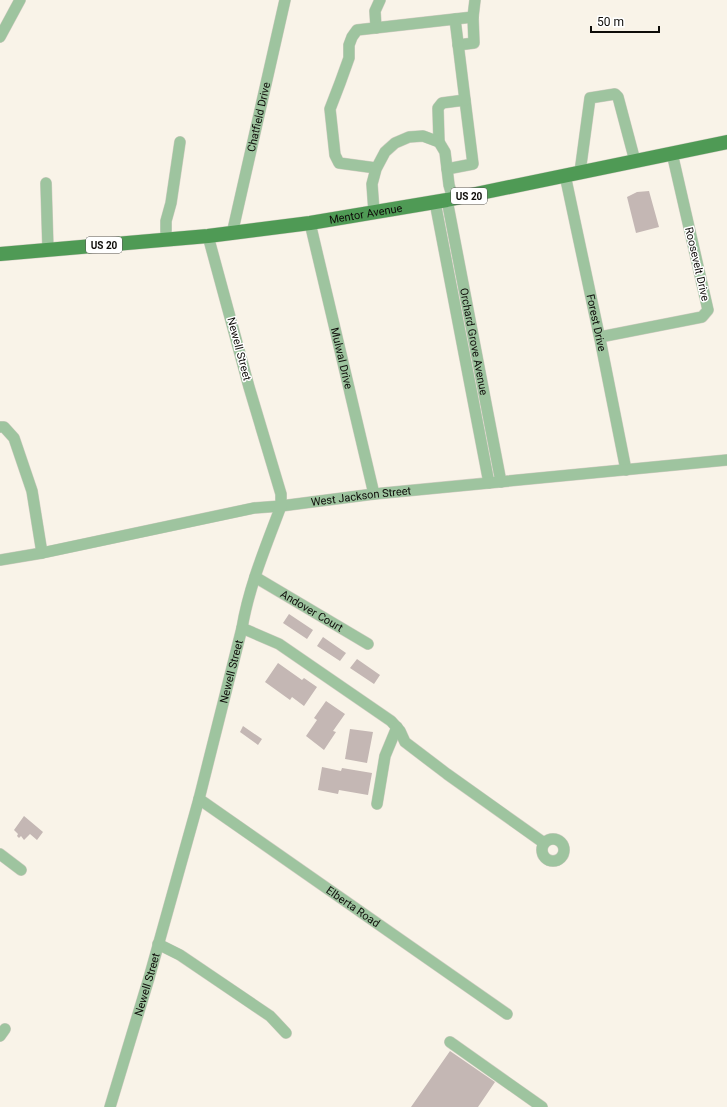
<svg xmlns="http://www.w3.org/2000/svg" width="727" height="1107" font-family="Roboto,sans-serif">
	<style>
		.building { fill: #c4b7b4 }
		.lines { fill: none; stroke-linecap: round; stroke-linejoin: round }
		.minor-casing { stroke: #d3cec4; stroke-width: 12 }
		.major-casing { stroke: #d3cec4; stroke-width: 15 }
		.minor { stroke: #9ec49f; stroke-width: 11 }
		.major { stroke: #4f9a55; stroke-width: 14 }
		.labels { text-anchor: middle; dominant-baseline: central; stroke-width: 3; stroke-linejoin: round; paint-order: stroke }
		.shield { fill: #fff; stroke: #565553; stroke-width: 1 }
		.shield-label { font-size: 10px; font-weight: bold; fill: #0e0c09 }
		.street-label { font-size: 11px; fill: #0e0c09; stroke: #fff }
	</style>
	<rect width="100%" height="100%" fill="#f9f3e8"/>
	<path class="building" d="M649 191 659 227 636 233 627 197 637 192Z
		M289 614 313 630 307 639 283 623Z
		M323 637 346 653 340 661 317 646Z
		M357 659 380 675 374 684 350 668Z
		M278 663 302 680 304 678 317 687 304 706 292 697 290 700 265 682Z
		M326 701 345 714 333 731 336 732 324 750 306 736 317 720 314 718Z
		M243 726 262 739 258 745 240 732Z
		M350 729 373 732 367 763 345 759Z
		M322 767 341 771 342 768 372 773 368 795 339 790 338 794 318 790Z
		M24 816 43 832 37 840 30 834 24 840 21 836 19 838 17 836 18 834 14 830Z
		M450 1051 495 1082 478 1107H411Z"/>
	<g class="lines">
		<defs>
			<g id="minor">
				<path d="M473 17 475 0"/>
				<path d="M455 19 473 17 474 43 458 45"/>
				<path d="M376 28 375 11 380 0"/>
				<path d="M0 37 20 0"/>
				<path d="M439 142 438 108 442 103 465 100 473 164 447 169"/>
				<path d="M376 168 339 163 335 155 330 109 340 83 349 58V45L352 37 357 30 455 19 465 100"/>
				<path d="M580 172 590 98 615 94 618 97 635 161"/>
				<path id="s1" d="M565 175 601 344 626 470"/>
				<path d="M46 183 48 250"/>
				<path id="s2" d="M447 200 501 482"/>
				<path d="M435 202 489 483"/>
				<path d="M374 212 372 184 376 169 385 152 395 143 409 137 423 136 439 142 445 152 449 185 453 199"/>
				<path id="s3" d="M310 223 374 494"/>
				<path id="s4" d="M232 234 285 0"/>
				<path d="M166 240V221L171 203 180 142"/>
				<path d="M600 337 702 317 708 310 672 153"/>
				<path d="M0 427H4L14 438 32 491 42 553"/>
				<path id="s5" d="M0 560 42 553 254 508 281 506 374 494 727 460"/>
				<path id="s6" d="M255 577 368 644"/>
				<path d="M242 628 279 644 391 721 400 731 405 742 447 774 544 843"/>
				<path id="s7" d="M199 799 507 1014"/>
				<path d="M377 804 385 756 397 727"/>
				<circle cx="553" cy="850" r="11"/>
				<path d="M0 854 21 870"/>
				<path d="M158 944 180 955 270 1016 286 1033"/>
				<path d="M0 1036 5 1029"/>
				<path d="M450 1042 542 1107"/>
				<path id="s8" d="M110 1107 149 978 199 799 242 628C249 586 266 546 281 506V494L249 387 208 236"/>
			</g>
			<g id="major">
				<path id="s9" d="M0 254 208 236 310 223 447 200 727 142"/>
			</g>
		</defs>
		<use href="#minor" class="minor-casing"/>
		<use href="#major" class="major-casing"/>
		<use href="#minor" class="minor"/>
		<use href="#major" class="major"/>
	</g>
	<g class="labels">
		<g class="shield">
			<rect x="451" y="188" width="36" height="16" rx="3"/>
			<rect x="86" y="237" width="36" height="16" rx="3"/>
		</g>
		<g class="shield-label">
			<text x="469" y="196">US 20</text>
			<text x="104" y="245">US 20</text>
		</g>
		<g class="street-label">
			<text stroke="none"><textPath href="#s4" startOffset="120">Chatfield Drive</textPath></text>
			<text stroke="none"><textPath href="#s9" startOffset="368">Mentor Avenue</textPath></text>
			<text transform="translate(697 264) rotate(77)">Roosevelt Drive</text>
			<text stroke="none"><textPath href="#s1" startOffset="151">Forest Drive</textPath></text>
			<text stroke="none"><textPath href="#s2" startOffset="144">Orchard Grove Avenue</textPath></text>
			<text transform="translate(239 349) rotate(75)">Newell Street</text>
			<text stroke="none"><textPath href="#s3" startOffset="139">Mulwal Drive</textPath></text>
			<text stroke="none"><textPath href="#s5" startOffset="367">West Jackson Street</textPath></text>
			<text stroke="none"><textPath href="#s6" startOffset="66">Andover Court</textPath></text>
			<text stroke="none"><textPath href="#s8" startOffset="452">Newell Street</textPath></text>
			<text stroke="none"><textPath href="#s7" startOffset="188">Elberta Road</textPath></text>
			<text stroke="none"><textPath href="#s8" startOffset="128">Newell Street</textPath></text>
		</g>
	</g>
	<path d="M591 26v6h68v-6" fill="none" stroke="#0e0c09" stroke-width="2"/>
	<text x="597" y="26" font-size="12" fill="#0e0c09" stroke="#ffffff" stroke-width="3" paint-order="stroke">50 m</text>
</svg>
